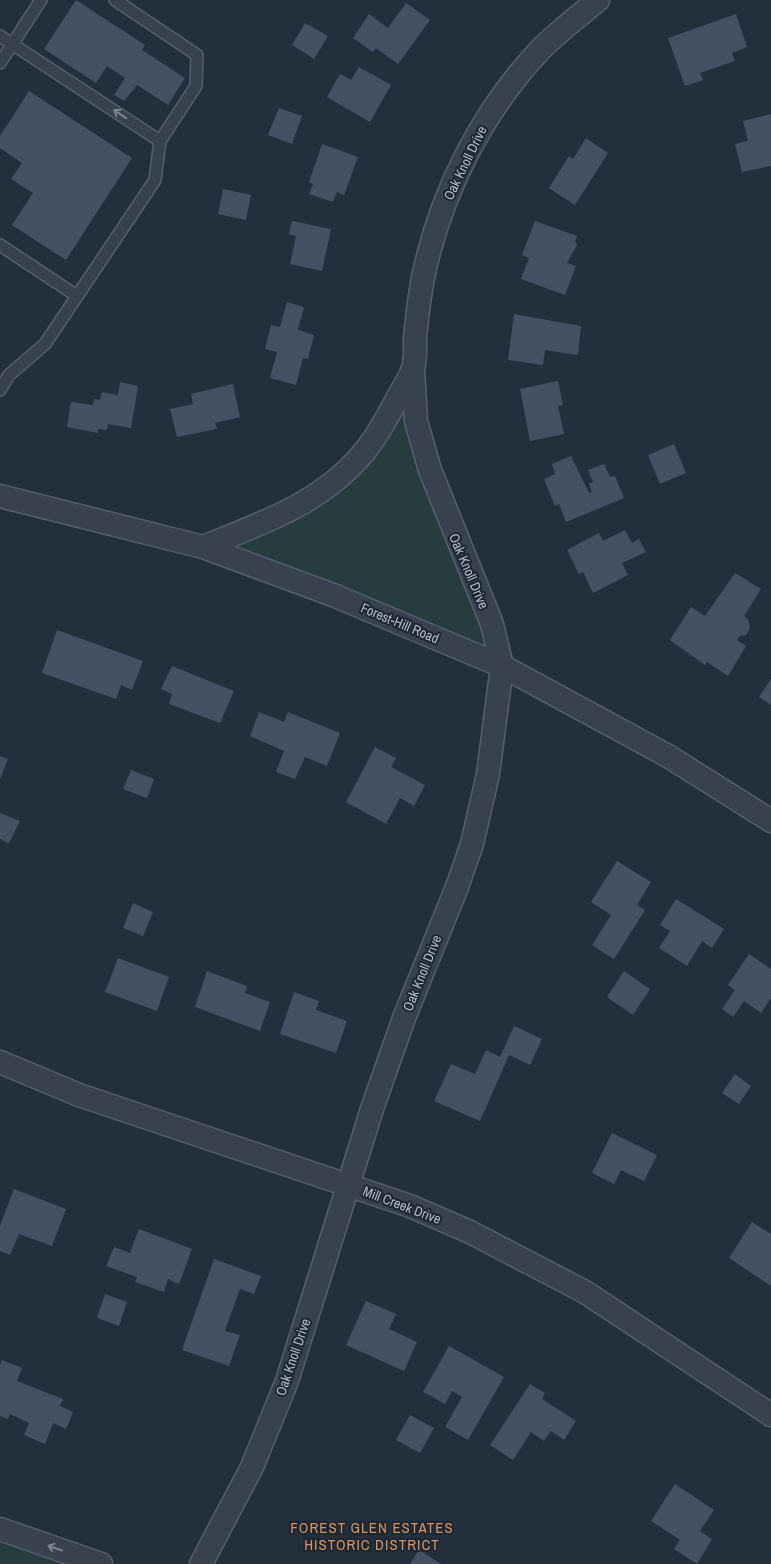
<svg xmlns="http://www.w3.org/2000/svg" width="771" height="1564" font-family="'Archivo Narrow',sans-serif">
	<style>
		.green { fill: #263c3f }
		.building { fill: #455162 }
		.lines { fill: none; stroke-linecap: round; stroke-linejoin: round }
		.service-casing { stroke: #565f6c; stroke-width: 14 }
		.minor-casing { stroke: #565f6c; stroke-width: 25 }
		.service { stroke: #38414e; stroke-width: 11 }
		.minor { stroke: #38414e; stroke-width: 22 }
		.oneway { stroke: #7c8592 }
		.labels { text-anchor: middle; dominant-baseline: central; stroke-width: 4; stroke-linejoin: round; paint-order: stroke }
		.street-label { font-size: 14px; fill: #b4bcc9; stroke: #1d2633 }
		.neighbourhood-label { font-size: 15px; letter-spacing: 1px; fill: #d59563; stroke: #1d2633 }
	</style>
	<rect width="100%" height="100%" fill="#242f3e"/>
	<path class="green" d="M413 368 416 421 502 666 203 547 337 480Z
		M0 1529 101 1564H0Z"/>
	<path class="building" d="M76 0 145 45 142 50 185 78 168 105 137 85 124 101 114 95 125 78 107 66 96 83 44 49Z
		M406 3 430 20 398 64 376 48 373 52 353 38 369 14 388 28Z
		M736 14 747 47 732 53 735 61 700 73 703 80 685 86 668 38Z
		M305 23 328 36 314 59 292 45Z
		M359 67 391 85 370 122 327 97 340 74 351 80Z
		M29 91 132 158 66 260 12 225 33 193 11 179 22 163 0 148V136Z
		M279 108 302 116 292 144 268 135Z
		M771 114V166L742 172 735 144 748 141 743 121Z
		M586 138 608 153 575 205 549 188 569 156 573 159Z
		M322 144 358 157 344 195 337 192 333 202 309 194 313 184 309 182Z
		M223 189 251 195 246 220 218 214Z
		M292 221 331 229 322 271 290 264 296 236 289 234Z
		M535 221 577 236 575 241 577 245 567 263 576 266 565 295 521 279 529 258 522 255Z
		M287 302 304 307 298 330 314 335 308 359 303 358 296 385 270 378 277 352 265 349 271 325 280 327Z
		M514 314 581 326 578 355 545 350 543 365 508 360Z
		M558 381 563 405 558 406 564 434 530 441 520 389Z
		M120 382 138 386 131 428 108 424 107 430 98 429V433L67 427 71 402 93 405 94 399 100 400 102 392 118 395Z
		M233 384 240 417 215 423 217 429 177 437 170 409 193 404 191 394Z
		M674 444 686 473 660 484 648 455Z
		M571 456 589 493 592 492 589 484 593 482 588 470 604 464 610 477 615 476 624 498 566 522 559 504 555 506 544 479 555 474 552 464Z
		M625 530 632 543 639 539 646 552 622 563 628 575 593 593 583 572 579 574 567 550 599 533 603 541Z
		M735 573 761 589 744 616 748 619 750 628 746 635 740 636 737 640 746 646 728 676 707 662 705 665 670 640 691 607 705 616Z
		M57 630 143 661 132 690 121 685 116 699 42 673Z
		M172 666 234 691 220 723 169 704 172 694 161 689Z
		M771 679V705L759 697Z
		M259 712 284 722 288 712 340 733 327 766 305 757 295 779 276 772 284 751 250 736Z
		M375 747 396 758 391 767 425 785 414 806 400 798 386 824 346 802Z
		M0 756 8 759 0 779Z
		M131 770 154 779 147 798 123 789Z
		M0 813 20 821 9 843 0 839Z
		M617 861 651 882 637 905 645 910 614 959 592 945 611 915 591 902Z
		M676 899 724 929 712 948 702 941 687 966 659 948 670 931 660 925Z
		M133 903 153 912 143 936 123 928Z
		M749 954 771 969V998L761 1013 744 1001 733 1017 722 1009 735 990 728 985Z
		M118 958 169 977 157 1011 105 992Z
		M207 971 247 986 245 993 270 1002 260 1031 195 1007Z
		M624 971 650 989 633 1015 607 997Z
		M294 992 319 1001 316 1010 347 1021 336 1053 280 1034Z
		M514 1026 542 1039 530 1065 509 1055 480 1121 434 1101 451 1064 475 1074 486 1050 500 1057Z
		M735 1074 751 1086 739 1104 722 1093Z
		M612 1133 657 1155 644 1181 621 1170 614 1184 592 1173Z
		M14 1189 66 1209 52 1246 19 1234 10 1255 0 1251V1226Z
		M752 1222 771 1234V1286L729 1258Z
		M139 1229 192 1249 179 1284 168 1279 164 1292 135 1282 137 1277 106 1266 114 1247 130 1253Z
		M214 1259 261 1276 254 1294 240 1289 225 1331 240 1335 229 1366 182 1350Z
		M105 1294 127 1302 119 1326 97 1318Z
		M366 1301 396 1314 389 1329 417 1342 404 1371 346 1345Z
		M449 1346 504 1377 468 1440 445 1427 462 1397 452 1391 445 1404 423 1392Z
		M2 1360 22 1368 17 1381 63 1399 60 1406 73 1412 66 1429 53 1423 45 1444 24 1435 29 1423 10 1414 8 1419 0 1416V1365Z
		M530 1384 545 1393 542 1399 576 1421 564 1440 551 1431 544 1441 531 1432 513 1460 490 1445Z
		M410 1415 434 1428 420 1453 396 1440Z
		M675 1484 714 1510 700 1531 712 1539 697 1564 674 1549 680 1540 651 1521Z
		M419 1550 441 1564H410Z"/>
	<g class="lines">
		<defs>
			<path id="service" d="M0 36 160 141
				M0 63 41 0
				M0 245 77 296
				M0 390 9 375 45 344 155 180 160 141 196 86 197 55 115 0"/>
			<path id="minor" d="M0 496 203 547 333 595 502 666 668 756 771 821
				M203 547C260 524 317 505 359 458 377 438 388 415 401 392 405 384 411 376 413 368 416 359 415 347 415 338 417 318 419 298 423 278 440 194 482 111 541 49 559 31 579 16 598 0
				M0 1062 79 1095 410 1206 470 1232 585 1292 771 1415
				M0 1529 101 1564
				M201 1564 252 1467 287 1381 372 1109 404 1018 457 887 472 844 488 774 502 666 492 624 430 470 416 421 413 368"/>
		</defs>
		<use href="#service" class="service-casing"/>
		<use href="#minor" class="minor-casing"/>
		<use href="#service" class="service"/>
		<use href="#minor" class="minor"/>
	</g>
	<defs><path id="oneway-shaft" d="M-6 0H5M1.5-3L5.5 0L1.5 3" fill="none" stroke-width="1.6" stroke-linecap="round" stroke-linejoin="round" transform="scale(1.25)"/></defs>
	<g class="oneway">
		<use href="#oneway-shaft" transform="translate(120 114) rotate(-147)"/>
		<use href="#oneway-shaft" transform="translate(55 1548) rotate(-161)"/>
	</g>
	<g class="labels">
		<g class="street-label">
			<text transform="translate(465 163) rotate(-64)">Oak Knoll Drive</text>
			<text transform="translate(469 571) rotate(67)">Oak Knoll Drive</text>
			<text transform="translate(400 623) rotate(23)">Forest-Hill Road</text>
			<text transform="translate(422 973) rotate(-68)">Oak Knoll Drive</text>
			<text transform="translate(402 1205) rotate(21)">Mill Creek Drive</text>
			<text transform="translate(293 1357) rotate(-71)">Oak Knoll Drive</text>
		</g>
		<g class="neighbourhood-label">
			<text x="372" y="1527">FOREST GLEN ESTATES<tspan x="372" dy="17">HISTORIC DISTRICT</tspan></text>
		</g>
	</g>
</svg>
